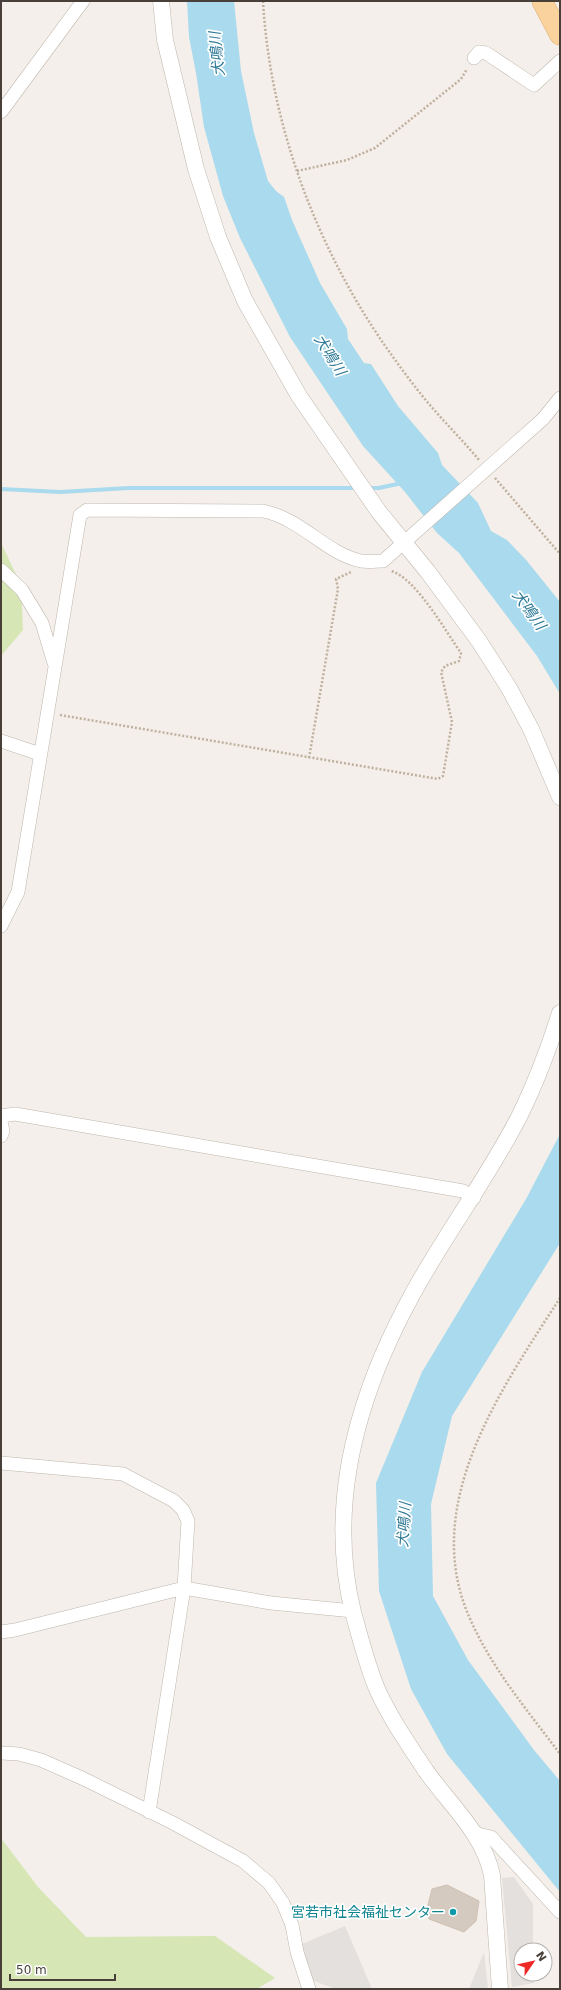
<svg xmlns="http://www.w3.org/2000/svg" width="561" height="1990" font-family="'DejaVu Sans','Noto Sans JP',sans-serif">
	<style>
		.green { fill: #d6e6b5 }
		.parking { fill: #e3e0de }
		.water { fill: #aadaed }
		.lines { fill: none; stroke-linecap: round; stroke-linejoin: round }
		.stream { stroke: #aadaed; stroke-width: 4 }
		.building { fill: #d5cabf; stroke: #cfc0b3 }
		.minor-casing { stroke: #bfb6ac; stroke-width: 14 }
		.tertiary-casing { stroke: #bfb6ac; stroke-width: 17 }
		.primary-casing { stroke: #dead6e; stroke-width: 21 }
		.path { stroke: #c0b09e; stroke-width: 2.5; stroke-dasharray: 2 2; stroke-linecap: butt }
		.minor { stroke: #fff; stroke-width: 13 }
		.tertiary { stroke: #fff; stroke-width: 16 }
		.primary { stroke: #f9d29e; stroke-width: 20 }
		.culture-dot { fill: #0f9aa8; stroke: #fff; stroke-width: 1.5 }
		.labels { text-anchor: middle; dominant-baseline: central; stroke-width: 3.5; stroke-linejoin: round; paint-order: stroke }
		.culture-label { font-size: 14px; fill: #0d838f; stroke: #fff; text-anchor: end }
		.water-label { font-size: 15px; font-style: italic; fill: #307a96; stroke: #fff }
	</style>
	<rect width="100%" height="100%" fill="#f4efea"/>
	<path class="green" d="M1 543 21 585 23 630 1 656Z
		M1 1838 38 1887 86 1937 215 1936 275 1978 257 1989H1Z"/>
	<path class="parking" d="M514 1877 533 1904V1950H521V1974H533L534 1983 512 1987 502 1878Z
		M345 1926 372 1989H336L311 1980 302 1944Z
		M484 1952 488 1989H469Z"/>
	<path class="water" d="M187 1H234L241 71 254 133 268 181 276 191 284 197 292 220 320 283 347 329 348 339 364 363 371 364 398 406 438 453 442 465 478 503 491 531 507 540 527 561 560 602V694L537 656 459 553 437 533 405 492 363 446 290 337 240 238 223 196 204 127 196 73 189 37Z
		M560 1134V1243L452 1416 431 1504 433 1596 468 1660 534 1750 560 1781V1892L447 1754 411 1689 379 1591 376 1483 422 1372 526 1199Z"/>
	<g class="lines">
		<path class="stream" d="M367 488H379L402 483
			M1 489 60 492 129 488H358"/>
	</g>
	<path class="building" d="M447 1885 479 1901 476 1921 464 1932 429 1919 428 1905 432 1889Z"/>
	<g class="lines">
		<defs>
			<path id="minor" d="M474 58 479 52 486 53 534 85 560 61
				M1 112 83 1
				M1 570 22 590 42 623 54 663
				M1 741 40 754
				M1 926 18 892 80 515 87 510 263 511C302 519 325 553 361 561 368 562 376 561 383 561L543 419 560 398
				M1 1116 15 1114 463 1191 474 1198
				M1 1122 3 1131 1 1136
				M1 1463 123 1474 174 1501 183 1510 188 1521 184 1588 149 1812
				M1 1632 15 1630 184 1588 271 1603 353 1611
				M1 1753 19 1754 41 1760 84 1779 173 1823 243 1861 269 1883 283 1903 292 1925 297 1952 309 1989
				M474 1833 491 1837 560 1912"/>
			<path id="tertiary" d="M161 1 165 40 196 169 218 237 245 301 299 396 379 512 428 572 479 641 509 688 531 729 560 797
				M500 1989 492 1875C483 1833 450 1805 426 1771 409 1745 390 1718 377 1689 367 1665 360 1637 353 1612 326 1502 359 1392 412 1295 445 1234 488 1178 520 1115 536 1082 549 1048 560 1013"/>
			<path id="primary" d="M542 1 560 35"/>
		</defs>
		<use href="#minor" class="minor-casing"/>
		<use href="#tertiary" class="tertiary-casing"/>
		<use href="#primary" class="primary-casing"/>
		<path class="path" d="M263 1C270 125 317 249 388 350 403 371 419 393 436 412 450 428 465 443 479 460
			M297 171 347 160 375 148 461 79 467 69
			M495 478 560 554
			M60 715 438 779 443 776 452 722 441 672 445 666 459 661 461 653C446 632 416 578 391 571
			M309 758 338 589 336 579 351 572
			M560 1298C500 1391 418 1507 471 1621 493 1670 528 1711 560 1754"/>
		<use href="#minor" class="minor"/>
		<use href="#tertiary" class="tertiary"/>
		<use href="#primary" class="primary"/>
	</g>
	<circle class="culture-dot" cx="453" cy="1912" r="4"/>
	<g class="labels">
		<g class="culture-label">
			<text x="445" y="1912">宮若市社会福祉センター</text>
		</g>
		<g class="water-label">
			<text transform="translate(217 54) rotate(-96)">犬鳴川</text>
			<text transform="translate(330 355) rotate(58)">犬鳴川</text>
			<text transform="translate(529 610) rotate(54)">犬鳴川</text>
			<text transform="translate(404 1525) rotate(-86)">犬鳴川</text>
		</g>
	</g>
	<rect width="561" height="1990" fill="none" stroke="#473f38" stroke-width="4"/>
	<g transform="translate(533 1962) rotate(56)"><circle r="19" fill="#ffffff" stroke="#b5b2af"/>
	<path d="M0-3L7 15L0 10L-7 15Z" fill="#ee2926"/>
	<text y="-6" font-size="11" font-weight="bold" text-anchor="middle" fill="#473f38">N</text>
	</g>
	<path d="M10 1974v6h105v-6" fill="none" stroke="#473f38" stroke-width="2"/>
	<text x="16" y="1974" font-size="12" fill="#473f38" stroke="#ffffff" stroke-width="3" paint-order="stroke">50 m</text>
</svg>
